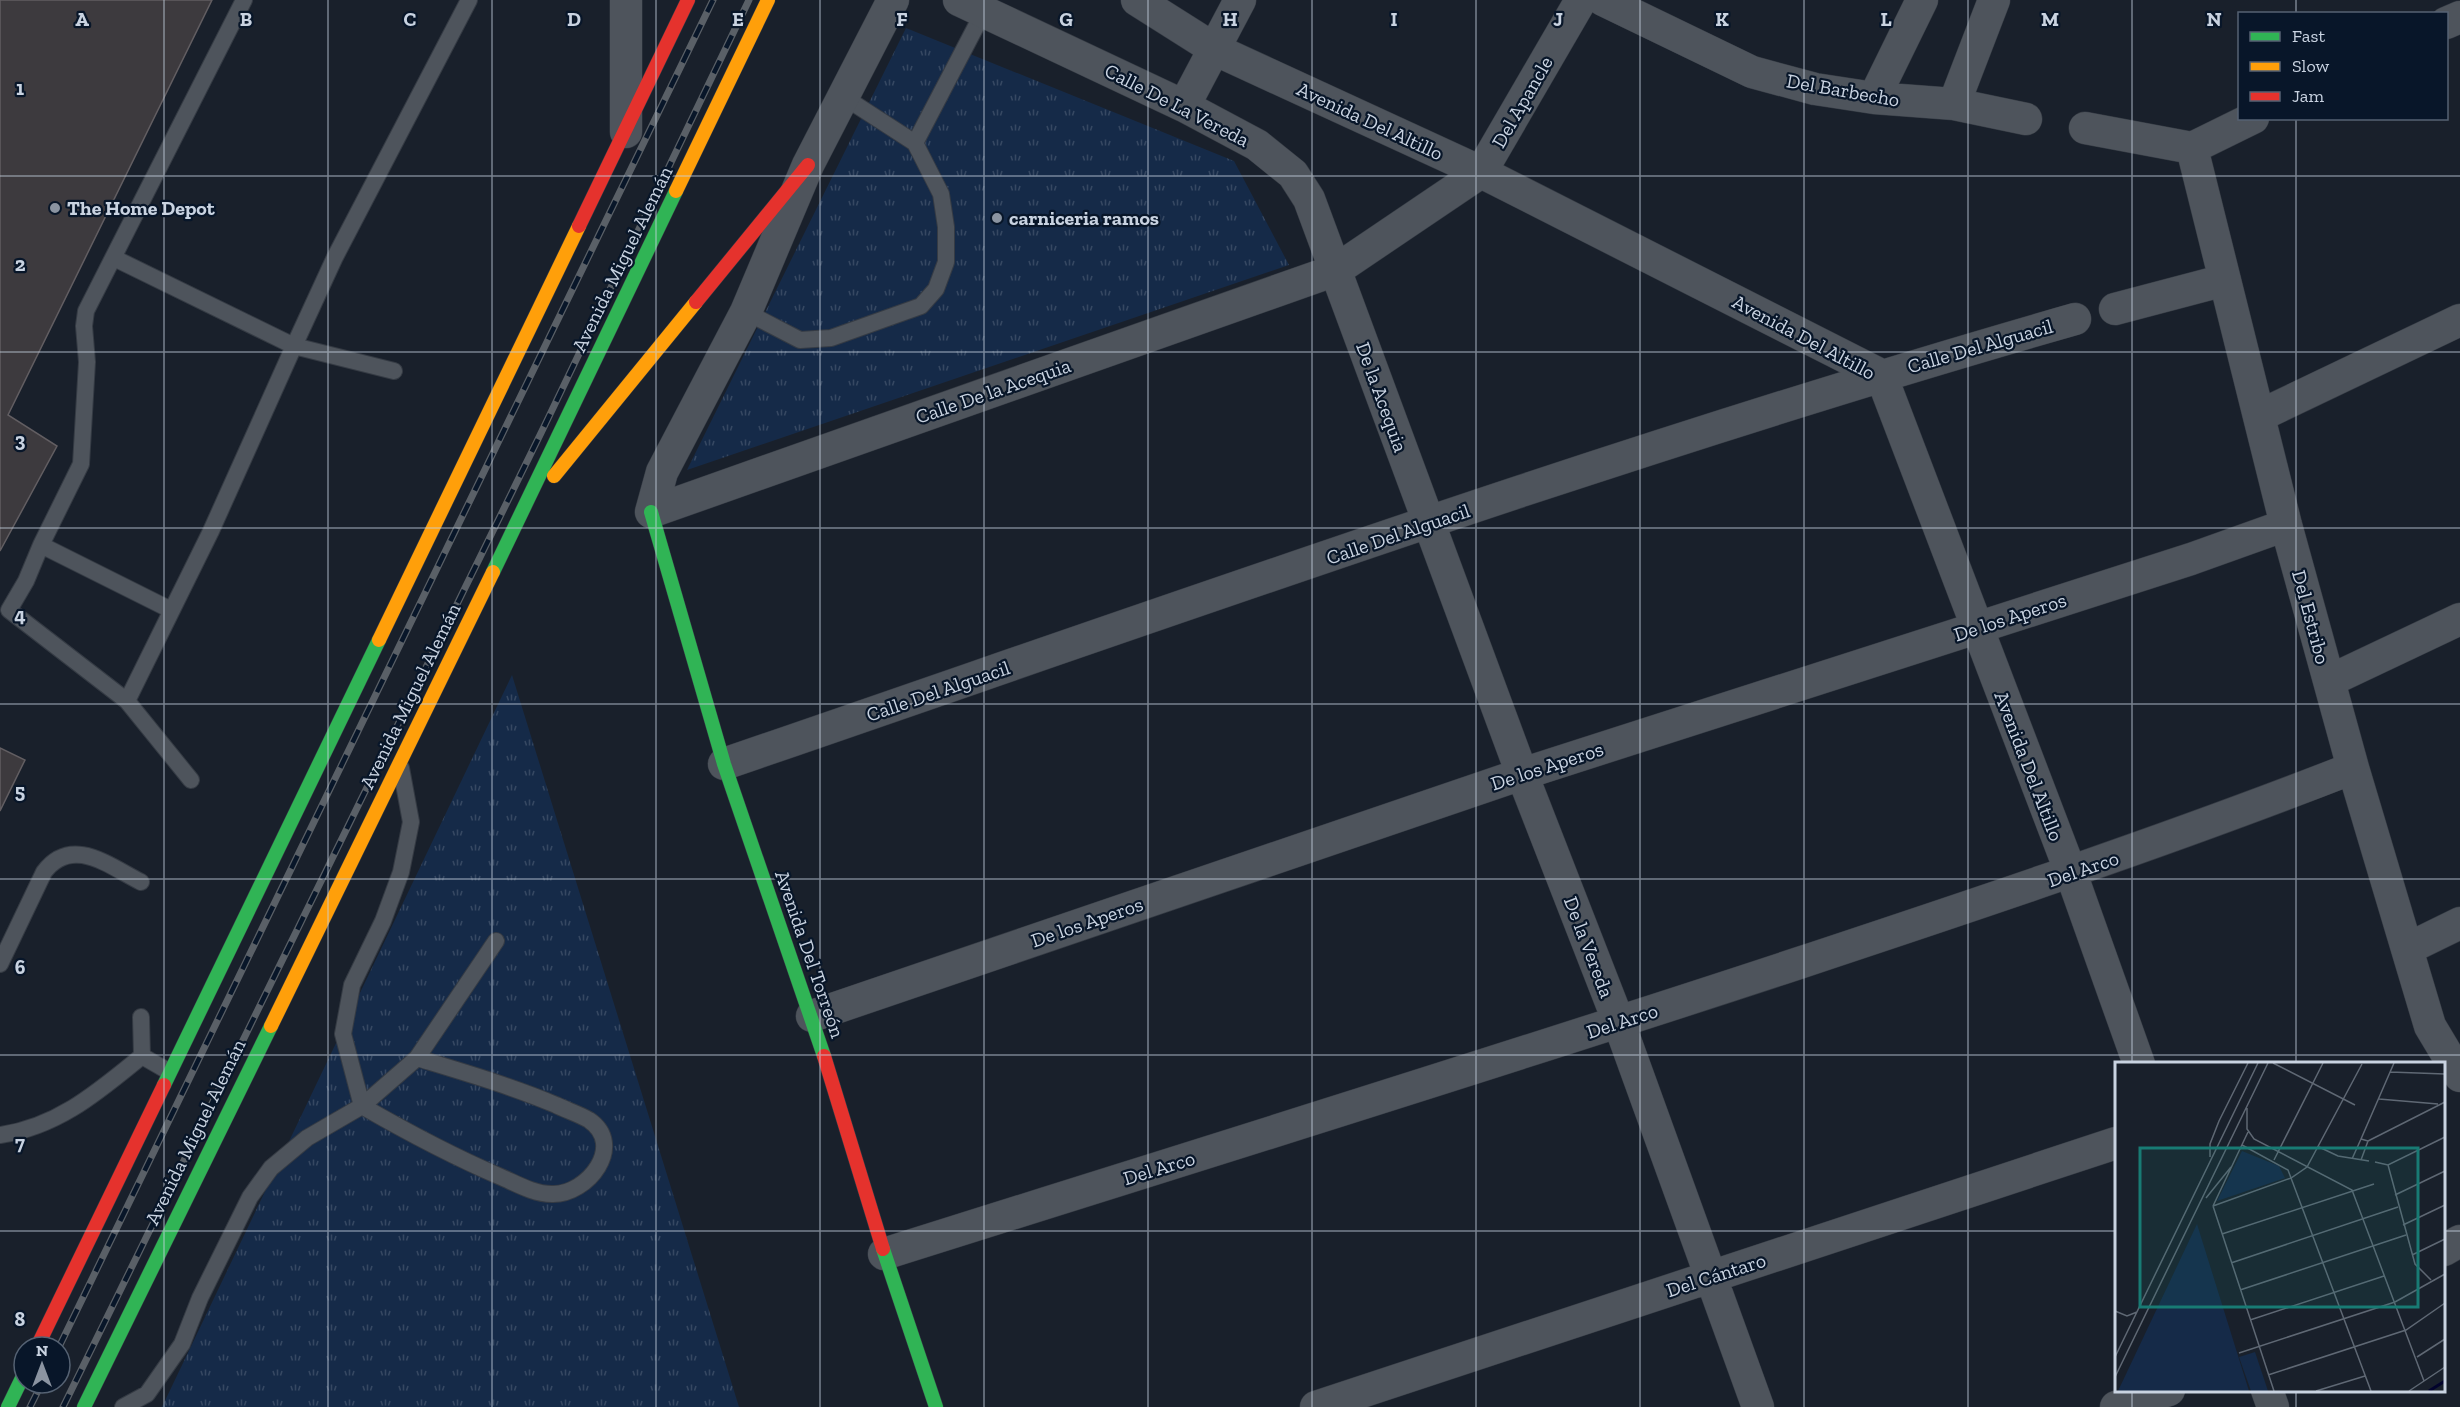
<svg xmlns="http://www.w3.org/2000/svg" width="2460" height="1407" font-family="'Zilla Slab',serif">
	<style>
		.grass { fill: url(#grass-tufts) }
		.building { fill: #3d3a3e; stroke: #625e62; stroke-width: 1.5 }
		.lines { fill: none; stroke-linecap: round; stroke-linejoin: round }
		.lane-casing { stroke: #353b44; stroke-width: 18 }
		.street-casing { stroke: #353b44; stroke-width: 33 }
		.fast-casing { stroke: #353b44; stroke-width: 15 }
		.slow-casing { stroke: #353b44; stroke-width: 15 }
		.jam-casing { stroke: #353b44; stroke-width: 15 }
		.lane { stroke: #4e545c; stroke-width: 16 }
		.street { stroke: #4e545c; stroke-width: 32 }
		.fast { stroke: #30b455; stroke-width: 14 }
		.slow { stroke: #ff9f0a; stroke-width: 14 }
		.jam { stroke: #e5322d; stroke-width: 14 }
		.rail-casing { stroke: #5a6067; stroke-width: 7 }
		.rail { stroke: #081629; stroke-width: 4.5; stroke-dasharray: 14; stroke-linecap: butt }
		.grid { fill: none; stroke: #c9d3e1; stroke-width: 1.5; stroke-opacity: 0.55 }
		.poi-dot { fill: #8b94a1; stroke: #081629; stroke-width: 2 }
		.labels { text-anchor: middle; dominant-baseline: central; stroke-width: 4.5; stroke-linejoin: round; paint-order: stroke }
		.street-label { font-size: 20px; fill: #c9d3e1; stroke: #081629 }
		.poi-label { font-size: 20px; font-weight: bold; fill: #c9d3e1; stroke: #081629; text-anchor: start }
		.inset-river { fill: none; stroke: #02032c; stroke-width: 3 }
		.inset-road { fill: none; stroke: #5f6874; stroke-width: 1.5 }
		.view { fill: #187b74; fill-opacity: 0.15; stroke: #187b74; stroke-width: 3 }
		.inset-edge { fill: none; stroke: #c9d3e1; stroke-width: 3 }
		.grid-label { font-size: 20px; text-anchor: middle; font-weight: bold; fill: #c9d3e1; stroke: #081629; stroke-width: 4.5; stroke-linejoin: round; paint-order: stroke }
	</style>
	<defs>
		<pattern id="grass-tufts" width="24" height="20" patternUnits="userSpaceOnUse" patternTransform="scale(1.5)"><rect width="24" height="20" fill="#152a48"/><path d="M3 7l-1-3M5 7V3M7 7l1-3M15 17l-1-3M17 17v-4M19 17l1-3" fill="none" stroke="#364862"/></pattern>
	</defs>
	<rect width="100%" height="100%" fill="#19202b"/>
	<path class="grass" d="M906 28 1234 161 1289 265 687 470Z
		M512 675 739 1407H162Z"/>
	<path class="building" d="M0 0H212L8 415 57 446 0 551Z
		M0 748 25 760 0 811Z"/>
	<g class="lines">
		<defs>
			<path id="lane" d="M915 143 984 11
				M114 258 294 346 335 257 469 0
				M746 312 800 340 831 338 921 306 936 289 946 262V227L941 194 915 143 844 97
				M41 545 26 581 9 610 127 701
				M171 610 41 545 81 464 87 362 84 326 86 311 244 0
				M401 768 411 822 401 872 383 921 352 985 343 1034 362 1106C407 1132 452 1156 501 1177 517 1184 534 1194 552 1194 588 1195 626 1145 589 1120 579 1114 566 1110 556 1105 511 1086 463 1072 417 1058
				M191 780 127 701 211 531 294 346 394 371
				M0 964 44 872C72 835 109 866 141 882
				M141 1017 142 1056 168 1071
				M0 1135C58 1127 99 1091 142 1056
				M123 1407 147 1394 182 1344 200 1298 250 1197 271 1168 307 1138 362 1106 417 1058 496 941"/>
			<path id="street" d="M959 0 1184 106 1257 145 1293 174 1309 199 1522 774 1619 1023 1758 1407
				M1137 0 1216 50 1481 172 1881 375 2071 873 2139 1064
				M1603 0 1752 72 1815 89 1874 98 1954 104 2026 119
				M2446 23 2460 17
				M1874 98 1922 0
				M1954 104 1994 0
				M1184 106 1240 0
				M2085 128 2192 148 2253 118
				M626 132V0
				M2192 148 2286 525 2353 768 2430 1026 2460 1076
				M2115 309 2225 280
				M2259 416 2460 320
				M651 512 1336 270 1481 172 1581 0
				M651 512 662 472 746 312 808 165 893 0
				M2329 681 2460 619
				M724 764C1173 610 1620 449 2075 319
				M2407 949 2460 923
				M812 1016 1522 774 2191 559 2286 525
				M2444 1250 2460 1241
				M884 1254C1188 1158 1493 1064 1796 964 1983 902 2169 840 2353 768
				M2267 1390 2273 1407
				M1316 1407 2116 1143
				M2116 1407 2169 1390"/>
			<path id="fast" d="M651 512 724 764 824 1056
				M493 572 676 191
				M164 1085 379 640
				M883 1249 936 1407
				M8 1407 24 1374
				M84 1407 271 1026"/>
			<path id="slow" d="M676 191 768 0
				M554 476 696 302
				M379 640 579 226
				M271 1026 493 572"/>
			<path id="jam" d="M579 226 688 0
				M696 302 808 165
				M824 1056 883 1249
				M37 1347 164 1085"/>
		</defs>
		<use href="#lane" class="lane-casing"/>
		<use href="#street" class="street-casing"/>
		<use href="#fast" class="fast-casing"/>
		<use href="#slow" class="slow-casing"/>
		<use href="#jam" class="jam-casing"/>
		<use href="#lane" class="lane"/>
		<use href="#street" class="street"/>
		<use href="#fast" class="fast"/>
		<use href="#slow" class="slow"/>
		<use href="#jam" class="jam"/>
		<defs>
			<path id="rail" d="M59 1347 713 0
				M30 1407 42 1383
				M63 1407 541 433 749 0"/>
		</defs>
		<use href="#rail" class="rail-casing"/>
		<use href="#rail" class="rail"/>
	</g>
	<path class="grid" d="M164 0V1407M328 0V1407M492 0V1407M656 0V1407M820 0V1407M984 0V1407M1148 0V1407M1312 0V1407M1476 0V1407M1640 0V1407M1804 0V1407M1968 0V1407M2132 0V1064M2296 0V14M2296 118V1064M0 176H2460M0 352H2460M0 528H2460M0 704H2460M0 879H2460M0 1055H2460M0 1231H2116M2444 1231H2460M2132 1390V1407M2296 1390V1407"/>
	<g class="poi-dot">
		<circle cx="55" cy="208" r="6"/>
		<circle cx="997" cy="218" r="6"/>
	</g>
	<g class="labels">
		<g class="street-label">
			<text transform="translate(1843 90) rotate(10)">Del Barbecho</text>
			<text transform="translate(1522 102) rotate(-60)">Del Apancle</text>
			<text transform="translate(1177 105) rotate(27)">Calle De La Vereda</text>
			<text transform="translate(1370 121) rotate(25)">Avenida Del Altillo</text>
			<text transform="translate(622 259) rotate(-64)">Avenida Miguel Alemán</text>
			<text transform="translate(1804 337) rotate(28)">Avenida Del Altillo</text>
			<text transform="translate(1980 346) rotate(-16)">Calle Del Alguacil</text>
			<text transform="translate(993 391) rotate(-19)">Calle De la Acequia</text>
			<text transform="translate(1382 397) rotate(70)">De la Acequia</text>
			<text transform="translate(1398 534) rotate(-19)">Calle Del Alguacil</text>
			<text transform="translate(2010 617) rotate(-18)">De los Aperos</text>
			<text transform="translate(2311 617) rotate(75)">Del Estribo</text>
			<text transform="translate(938 691) rotate(-19)">Calle Del Alguacil</text>
			<text transform="translate(410 696) rotate(-64)">Avenida Miguel Alemán</text>
			<text transform="translate(1547 766) rotate(-18)">De los Aperos</text>
			<text transform="translate(2029 766) rotate(69)">Avenida Del Altillo</text>
			<text transform="translate(2083 869) rotate(-19)">Del Arco</text>
			<text transform="translate(1087 922) rotate(-19)">De los Aperos</text>
			<text transform="translate(1589 947) rotate(69)">De la Vereda</text>
			<text transform="translate(810 954) rotate(71)">Avenida Del Torreón</text>
			<text transform="translate(1622 1021) rotate(-18)">Del Arco</text>
			<text transform="translate(195 1132) rotate(-64)">Avenida Miguel Alemán</text>
			<text transform="translate(1159 1168) rotate(-17)">Del Arco</text>
			<text transform="translate(1716 1275) rotate(-18)">Del Cántaro</text>
		</g>
		<g class="poi-label">
			<text x="67" y="208">The Home Depot</text>
			<text x="1009" y="218">carniceria ramos</text>
		</g>
	</g>
	<g transform="translate(2115 1062)">
		<rect width="330" height="330" fill="#19202b"/>
		<path d="M127 89 164 104 170 116 102 139ZM82 162 134 329H3Z" fill="#152a48"/>
		<path d="M140 290 153 329H136L124 295Z" fill="#152a48"/>
		<path class="inset-river" d="M314 329 330 319"/>
		<path class="inset-road" d="M158 1 240 43M275 10 330 12M264 37 323 42M132 46V67L139 77 237 128 309 319M253 79 246 77 279 1M253 79 330 40M127 83 173 108 256 329M204 85 223 94 254 99M95 95V82L104 59 133 1M237 97 246 77M159 98 208 1M246 98 253 79M260 100 273 103 330 75M273 103 300 202 316 218M280 133 330 109M91 136 116 105M98 144 176 116 192 105 247 2M98 144 159 329M98 144 133 70M288 163 330 143M107 172 259 122M297 193 330 177M116 201 283 145M125 228 291 173M0 249 12 254 22 250M135 258 269 214M124 291 280 240 330 212M0 295 143 1M302 295 330 277M153 313 291 268 330 241M0 315 153 1M201 329 250 314M294 329 330 305"/>
		<path class="view" d="M25 86H303V245H25Z"/>
		<rect width="330" height="330" class="inset-edge"/>
	</g>
	<g class="grid-label">
		<text x="82" y="26">A</text>
		<text x="246" y="26">B</text>
		<text x="410" y="26">C</text>
		<text x="574" y="26">D</text>
		<text x="738" y="26">E</text>
		<text x="902" y="26">F</text>
		<text x="1066" y="26">G</text>
		<text x="1230" y="26">H</text>
		<text x="1394" y="26">I</text>
		<text x="1558" y="26">J</text>
		<text x="1722" y="26">K</text>
		<text x="1886" y="26">L</text>
		<text x="2050" y="26">M</text>
		<text x="2214" y="26">N</text>
		<text x="20" y="95">1</text>
		<text x="20" y="271">2</text>
		<text x="20" y="447">3</text>
		<text x="20" y="622">4</text>
		<text x="20" y="798">5</text>
		<text x="20" y="974">6</text>
		<text x="20" y="1150">7</text>
		<text x="20" y="1326">8</text>
	</g>
	<rect x="2238" y="12" width="210" height="108" fill="#081629" stroke="#556273" stroke-width="1.5"/>
	<rect x="2250" y="32" width="30" height="9" fill="#30b455" stroke="#556273" stroke-width="1.5"/>
	<text x="2292" y="42" font-size="18" fill="#c9d3e1">Fast</text>
	<rect x="2250" y="62" width="30" height="9" fill="#ff9f0a" stroke="#556273" stroke-width="1.5"/>
	<text x="2292" y="72" font-size="18" fill="#c9d3e1">Slow</text>
	<rect x="2250" y="92" width="30" height="9" fill="#e5322d" stroke="#556273" stroke-width="1.5"/>
	<text x="2292" y="102" font-size="18" fill="#c9d3e1">Jam</text>
	<g transform="translate(42 1365)"><circle r="28" fill="#081629" stroke="#556273" stroke-width="1.5"/>
	<path d="M0-4.5L10 22L0 15L-10 22Z" fill="#8b94a1"/>
	<text y="-9" font-size="16" font-weight="bold" text-anchor="middle" fill="#c9d3e1">N</text>
	</g>
</svg>
